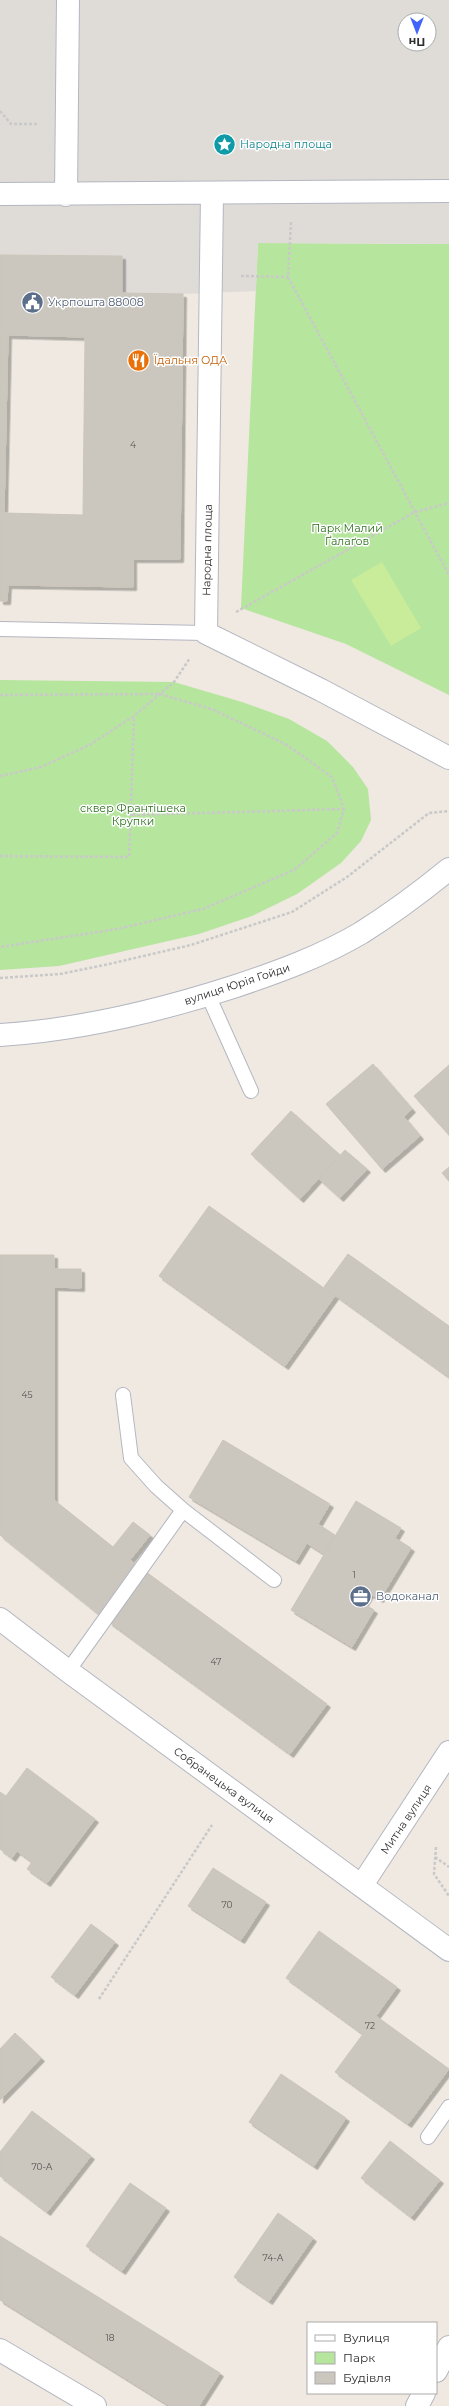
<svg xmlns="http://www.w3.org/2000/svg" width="449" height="2406" font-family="Montserrat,sans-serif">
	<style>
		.green { fill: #b6e59e }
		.pitch { fill: #c9ec9a }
		.plaza { fill: #dfdcd8; fill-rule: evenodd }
		.building { fill: #cbc7bf; stroke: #cbc5ba; fill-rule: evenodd; filter: url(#shadow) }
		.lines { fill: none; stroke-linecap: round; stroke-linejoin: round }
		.service-casing { stroke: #b4b7c1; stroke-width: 16 }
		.minor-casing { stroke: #b4b7c1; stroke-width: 24 }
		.secondary-casing { stroke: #b4b7c1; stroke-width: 24 }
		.path { stroke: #c9c9c9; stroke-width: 2.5; stroke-dasharray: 3 2; stroke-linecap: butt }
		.service { stroke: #fff; stroke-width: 14 }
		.minor { stroke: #fff; stroke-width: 22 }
		.secondary { stroke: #fff; stroke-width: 22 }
		.labels { text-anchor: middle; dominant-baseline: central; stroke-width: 3; stroke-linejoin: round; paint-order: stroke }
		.number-label { font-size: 9px; fill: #555452 }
		.culture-label { font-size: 11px; fill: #0d838f; stroke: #fff; text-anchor: start }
		.service-label { font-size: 11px; fill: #4e5e75; stroke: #fff; text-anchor: start }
		.food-label { font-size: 11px; fill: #c56008; stroke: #fff; text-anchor: start }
		.park-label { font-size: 11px; fill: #2c6e1b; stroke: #fff }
		.street-label { font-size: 11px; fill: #2e2e2e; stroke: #fff }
	</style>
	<defs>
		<filter id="shadow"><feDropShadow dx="3.5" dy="3.5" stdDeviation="0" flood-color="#0004"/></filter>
	</defs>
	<rect width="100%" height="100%" fill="#efe9e1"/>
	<path class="green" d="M258 243 449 244V695L346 644 241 608Z
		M0 680 174 682 242 702 289 719 327 741 353 767 368 789 371 820 361 841 341 863 297 894 252 916 199 934 59 966 0 970Z"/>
	<path class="pitch" d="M382 562 421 628 391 646 351 580Z"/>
	<path class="plaza" d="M0 0H449V244L258 243 256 291 183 294 122 293V256L0 255ZM405 20H429V44H405Z"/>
	<path class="building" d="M0 255 122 256V293L183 294 180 559H133V587L8 585 7 601H0ZM8 335 85 337 83 515 4 513Z
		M373 1064 412 1109 404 1117 420 1136 382 1169 326 1104Z
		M449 1065V1135L414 1096Z
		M291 1111 340 1155 300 1199 251 1154Z
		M345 1150 367 1169 340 1198 319 1179Z
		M449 1167V1181L442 1173Z
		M209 1206 335 1296 285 1366 159 1276Z
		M348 1254 449 1326V1377L324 1287Z
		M0 1255H54V1269H81V1288L54 1287V1500L113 1547 133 1522 150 1535 130 1560 136 1565 100 1615 0 1535Z
		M223 1440 330 1504 318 1524 335 1535 324 1554 307 1543 296 1561 189 1497Z
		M356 1501 401 1528 395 1538 411 1548 380 1599 370 1594 364 1604 374 1610 352 1647 291 1610Z
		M146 1572 327 1704 290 1754 109 1622Z
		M27 1768 95 1819 47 1883 27 1869 32 1862 17 1851 12 1858 0 1849V1792L6 1796Z
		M213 1868 266 1902 241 1940 188 1906Z
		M91 1924 115 1942 75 1995 51 1977Z
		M319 1931 397 1987 376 2016 449 2069 408 2124 335 2072 363 2034 286 1978Z
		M15 2033 41 2058 0 2100V2049Z
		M281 2074 346 2118 314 2166 249 2122Z
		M32 2111 91 2156 47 2212 0 2176V2152Z
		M390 2141 440 2180 411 2217 361 2178Z
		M130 2183 166 2208 122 2271 86 2246Z
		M278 2213 313 2238 269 2301 234 2277Z
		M0 2236 220 2373 199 2406H170L0 2300Z"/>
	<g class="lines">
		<defs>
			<path id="service" d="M0 629 206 633
				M208 995 251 1091
				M123 1395 131 1458 156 1486 183 1510 274 1580
				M68 1671 183 1510
				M428 2137 449 2107"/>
			<path id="minor" d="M0 194 449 191
				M212 194 206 633 321 690 449 758
				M66 195 68 0
				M0 1035C81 1030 159 1011 236 986 278 972 322 956 361 933 391 914 421 892 449 869
				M0 2350 95 2406
				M436 2371 449 2347
				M417 2406 424 2393"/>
			<path id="secondary" d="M0 1619 68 1671 449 1950
				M362 1885 449 1752"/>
		</defs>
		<use href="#service" class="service-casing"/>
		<use href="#minor" class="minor-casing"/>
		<use href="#secondary" class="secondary-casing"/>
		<path class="path" d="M0 111 11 124H38
			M291 222 288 277 449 575
			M241 276 288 277
			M236 612 415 512 449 503
			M0 695 160 694 214 710 287 745 332 777 344 809 337 833 294 870 203 909 117 929 0 947
			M0 776 41 767 91 744 134 716 174 682 190 658
			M132 815 344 809
			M0 856 129 857 134 716
			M0 978 60 974 109 964 191 945 292 912 347 877 429 813 449 811
			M436 1847 434 1874 449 1896
			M435 1857 449 1867
			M99 1999 212 1825"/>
		<use href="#service" class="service"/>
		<use href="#minor" class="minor"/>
		<use href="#secondary" class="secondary"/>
	</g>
	<defs>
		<symbol id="sight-disc" viewBox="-11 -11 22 22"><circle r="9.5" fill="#0f9aa8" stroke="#fff"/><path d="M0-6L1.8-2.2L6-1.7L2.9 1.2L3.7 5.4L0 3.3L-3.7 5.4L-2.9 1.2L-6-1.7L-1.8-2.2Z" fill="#fff"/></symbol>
		<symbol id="civic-disc" viewBox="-11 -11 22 22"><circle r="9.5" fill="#5c6f8a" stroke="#fff"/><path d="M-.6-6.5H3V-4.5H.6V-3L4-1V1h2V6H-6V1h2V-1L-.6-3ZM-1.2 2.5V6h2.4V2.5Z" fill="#fff"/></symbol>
		<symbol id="restaurant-disc" viewBox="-11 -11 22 22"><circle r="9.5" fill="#e8710a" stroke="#fff"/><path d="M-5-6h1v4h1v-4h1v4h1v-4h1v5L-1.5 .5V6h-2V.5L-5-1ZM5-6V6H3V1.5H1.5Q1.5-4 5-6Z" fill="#fff"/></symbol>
		<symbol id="office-disc" viewBox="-11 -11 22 22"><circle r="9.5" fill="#5c6f8a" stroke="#fff"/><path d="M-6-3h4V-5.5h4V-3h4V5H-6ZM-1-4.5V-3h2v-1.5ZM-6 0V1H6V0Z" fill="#fff"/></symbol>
	</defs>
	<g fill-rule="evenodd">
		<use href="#sight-disc" x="212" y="132" width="25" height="25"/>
		<use href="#civic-disc" x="20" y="290" width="25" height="25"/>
		<use href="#restaurant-disc" x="126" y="348" width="25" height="25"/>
		<use href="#office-disc" x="348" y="1584" width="25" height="25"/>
	</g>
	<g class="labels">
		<g class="number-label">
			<text x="133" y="444">4</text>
			<text x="27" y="1394">45</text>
			<text x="354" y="1574">1</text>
			<text x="216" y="1661">47</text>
			<text x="227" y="1904">70</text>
			<text x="370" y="2025">72</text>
			<text x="42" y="2166">70-А</text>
			<text x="273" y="2257">74-А</text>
			<text x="110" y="2337">18</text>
		</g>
		<g class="culture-label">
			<text x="240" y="144">Народна площа</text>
		</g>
		<g class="service-label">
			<text x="48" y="302">Укрпошта 88008</text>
			<text x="376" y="1596">Водоканал</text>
		</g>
		<g class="food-label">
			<text x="154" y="360">Їдальня ОДА</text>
		</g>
		<g class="park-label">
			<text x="347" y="528">Парк Малий<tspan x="347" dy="13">Ґалаґов</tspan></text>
			<text x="133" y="808">сквер Франтішека<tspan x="133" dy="13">Крупки</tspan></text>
		</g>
		<g class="street-label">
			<text transform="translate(207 550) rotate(-89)">Народна площа</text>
			<text transform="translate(237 984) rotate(-18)">вулиця Юрія Гойди</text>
			<text transform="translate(224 1785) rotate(36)">Собранецька вулиця</text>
			<text transform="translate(406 1819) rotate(-56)">Митна вулиця</text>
		</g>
	</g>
	<rect x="307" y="2322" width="130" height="72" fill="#ffffff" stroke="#ababab"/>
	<rect x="315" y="2335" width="20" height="6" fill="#ffffff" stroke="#ababab"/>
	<text x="343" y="2342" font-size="12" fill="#2e2e2e">Вулиця</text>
	<rect x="315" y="2352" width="20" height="12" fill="#b6e59e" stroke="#ababab"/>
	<text x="343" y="2362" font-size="12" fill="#2e2e2e">Парк</text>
	<rect x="315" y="2372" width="20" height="12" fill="#cbc7bf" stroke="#ababab"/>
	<text x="343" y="2382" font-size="12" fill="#2e2e2e">Будівля</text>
	<g transform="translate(417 32) rotate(180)"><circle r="19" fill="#ffffff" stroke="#ababab"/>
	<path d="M0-3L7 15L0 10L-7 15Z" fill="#4264fb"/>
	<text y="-6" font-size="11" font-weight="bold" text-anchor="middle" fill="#2e2e2e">Пн</text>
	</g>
</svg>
